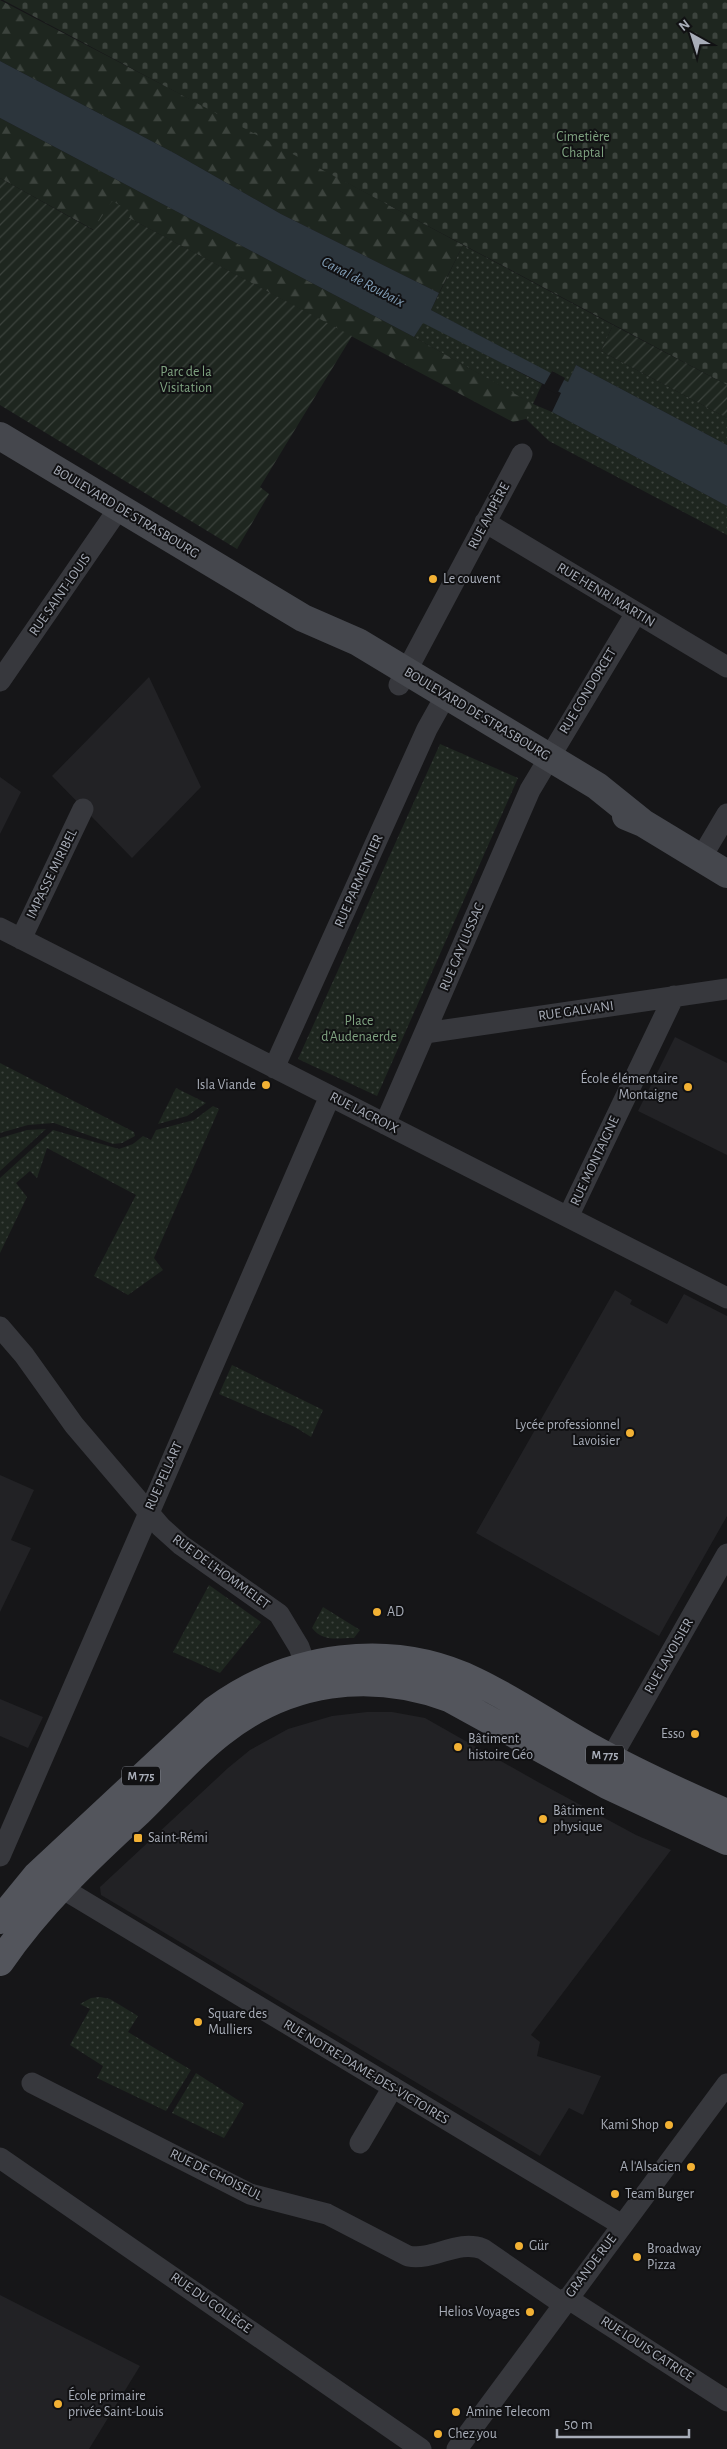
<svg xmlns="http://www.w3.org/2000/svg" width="727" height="2449" font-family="'Alegreya Sans',sans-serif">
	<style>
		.built { fill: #222225 }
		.grass { fill: url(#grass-dots) }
		.forest { fill: url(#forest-firs) }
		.cemetery { fill: url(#cemetery-stones) }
		.garden { fill: url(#garden-furrows) }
		.water { fill: #2c353c }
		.pier { fill: #161618 }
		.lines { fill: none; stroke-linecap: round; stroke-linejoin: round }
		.street { stroke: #37383d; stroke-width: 21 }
		.secondary { stroke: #45474d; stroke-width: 28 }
		.primary { stroke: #53555c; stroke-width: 28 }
		.poi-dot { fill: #f2b134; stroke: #111113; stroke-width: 2 }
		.labels { text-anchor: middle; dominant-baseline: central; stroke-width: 4; stroke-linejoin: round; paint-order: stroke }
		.shield { fill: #111113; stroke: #7b7e86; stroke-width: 1 }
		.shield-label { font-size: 12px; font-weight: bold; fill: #a8adb8 }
		.park-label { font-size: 14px; fill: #7fa381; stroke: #111113 }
		.street-label { font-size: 14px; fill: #a8adb8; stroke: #111113 }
		.poi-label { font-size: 14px; fill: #a8adb8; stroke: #111113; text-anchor: start }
		.water-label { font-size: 15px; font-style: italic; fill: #7f9bb3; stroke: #111113 }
	</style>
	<defs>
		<pattern id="grass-dots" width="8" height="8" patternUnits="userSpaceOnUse" patternTransform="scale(1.25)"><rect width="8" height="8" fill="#1e261f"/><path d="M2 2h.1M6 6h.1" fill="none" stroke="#3c433d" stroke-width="1.8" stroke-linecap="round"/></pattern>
		<pattern id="forest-firs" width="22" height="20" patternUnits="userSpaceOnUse" patternTransform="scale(1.25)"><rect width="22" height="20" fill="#1e261f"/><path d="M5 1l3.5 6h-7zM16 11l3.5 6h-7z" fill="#3c433d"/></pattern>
		<pattern id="cemetery-stones" width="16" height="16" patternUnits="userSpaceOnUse" patternTransform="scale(1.25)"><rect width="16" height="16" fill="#1e261f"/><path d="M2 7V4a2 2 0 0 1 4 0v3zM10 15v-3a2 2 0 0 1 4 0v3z" fill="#3c433d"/></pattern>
		<pattern id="garden-furrows" width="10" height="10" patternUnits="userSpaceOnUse" patternTransform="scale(1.25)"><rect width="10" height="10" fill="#1e261f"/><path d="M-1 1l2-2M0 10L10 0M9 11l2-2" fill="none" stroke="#3c433d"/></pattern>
	</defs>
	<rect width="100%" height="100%" fill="#161618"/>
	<path class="built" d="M149 677 201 787 132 858 52 776Z
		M0 777 21 792 0 834Z
		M675 1037 727 1063V1155L638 1111Z
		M615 1290 632 1300 630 1304 667 1324 684 1294 727 1316V1516L659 1636 476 1533Z
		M0 1475 34 1490 11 1540 31 1548 0 1612Z
		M0 1699 43 1717 28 1748 0 1736Z
		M367 1712H392L425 1718 538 1782 636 1835 671 1850 531 2035 540 2042 537 2056 601 2076 583 2115 569 2108 540 2156 101 1895 100 1887 228 1768 250 1750 288 1729 332 1716Z
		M0 2295 140 2366 89 2449H0Z"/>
	<path class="grass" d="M463 245 613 325 601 351 727 418V445L576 365 568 383 431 310Z
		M423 322 542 384 533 404 552 412 727 506V535L549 441 526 419 532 404 414 337Z
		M440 744 518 778 377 1096 298 1059Z
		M0 1063 134 1132 135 1136 122 1143 113 1144 54 1123 28 1125 0 1133Z
		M176 1088 206 1103 187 1116 158 1124Z
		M213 1106 219 1109 154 1258 163 1270 128 1295 94 1276 136 1195 47 1148 37 1178 30 1171 16 1183 27 1197 0 1253V1178L53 1130 119 1149 133 1144 143 1136 151 1140 156 1130 194 1120Z
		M46 1129 0 1171V1138L27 1130Z
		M232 1365 323 1410 311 1437 295 1427 219 1394Z
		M209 1585 261 1622 220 1673 173 1652Z
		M323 1607 360 1630 354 1638C337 1638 323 1642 312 1628Z
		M100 1997 110 1999 138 2016 128 2032 191 2070 166 2111 97 2078 103 2066 70 2045 90 2009 80 2004 91 1998Z
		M196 2073 244 2104 224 2138 172 2113Z"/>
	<path class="forest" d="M0 0 255 133 463 245 439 293 281 214 176 154 0 61Z
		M0 118 414 337 533 404 526 419 513 422 129 218 112 202 94 230 0 178Z"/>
	<path class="cemetery" d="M3 0H727V385Z"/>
	<path class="garden" d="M0 178 93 230 112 201 132 212 129 218 352 336 260 487 269 494 237 549 0 405Z
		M613 325 727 385V418L601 351Z"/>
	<path class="water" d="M0 61 176 154 281 214 439 293 431 310 568 382 576 365 727 445V506L552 412 561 393 423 323 414 337 0 118Z"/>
	<path class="pier" d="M552 371 565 378 557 394 543 387Z"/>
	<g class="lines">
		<path class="street" d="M485 522 727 667
			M0 681 119 508
			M399 685 522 454
			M701 858 727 814
			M0 928 727 1298
			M21 939 83 809
			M425 1033 727 989
			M274 1068 427 729 446 695
			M385 1124 530 790 636 613
			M568 1217 674 996
			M0 1327 24 1355 74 1425 161 1527 181 1545 279 1614 299 1647 311 1680
			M611 1758 727 1554
			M0 1856 330 1096
			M60 1887 622 2225
			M32 2083 250 2194 327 2214 408 2256C434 2261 457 2239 483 2249L563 2304
			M360 2143 393 2087
			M0 2158 421 2449
			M567 2298 727 2401
			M457 2449 727 2084"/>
		<path class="secondary" d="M0 436 303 618 358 642 597 786 643 823
			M626 816 643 823 727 874"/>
		<path class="primary" d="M0 1920 36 1876 214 1710C289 1655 390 1640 475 1681 515 1700 552 1726 590 1747 635 1772 681 1793 727 1813
			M0 1962C39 1905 88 1859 139 1812 166 1786 190 1757 221 1733 288 1680 369 1669 449 1698L607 1785 727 1841"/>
	</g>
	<g class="poi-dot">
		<circle cx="433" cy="579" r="5"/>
		<circle cx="266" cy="1085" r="5"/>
		<circle cx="688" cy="1087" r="5"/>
		<circle cx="630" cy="1433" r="5"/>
		<circle cx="377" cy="1612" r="5"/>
		<circle cx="695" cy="1734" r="5"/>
		<circle cx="458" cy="1747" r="5"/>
		<circle cx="543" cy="1819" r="5"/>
		<rect x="133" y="1833" width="10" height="10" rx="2.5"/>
		<circle cx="198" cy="2022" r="5"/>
		<circle cx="669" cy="2125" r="5"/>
		<circle cx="691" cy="2167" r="5"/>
		<circle cx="615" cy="2194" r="5"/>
		<circle cx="519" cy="2246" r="5"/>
		<circle cx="637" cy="2257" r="5"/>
		<circle cx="530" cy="2312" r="5"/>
		<circle cx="58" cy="2404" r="5"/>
		<circle cx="456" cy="2412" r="5"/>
		<circle cx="438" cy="2434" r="5"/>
	</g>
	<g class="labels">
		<g class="shield">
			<rect x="586" y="1745.5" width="38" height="19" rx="4"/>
			<rect x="122" y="1766.5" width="38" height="19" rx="4"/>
		</g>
		<g class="shield-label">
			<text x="605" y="1755">M 775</text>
			<text x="141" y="1776">M 775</text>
		</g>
		<g class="park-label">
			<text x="583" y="137">Cimetière<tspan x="583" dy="16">Chaptal</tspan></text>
			<text x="186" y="372">Parc de la<tspan x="186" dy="16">Visitation</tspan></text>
			<text x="359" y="1021">Place<tspan x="359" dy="16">d'Audenaerde</tspan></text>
		</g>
		<g class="street-label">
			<text transform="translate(126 512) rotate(31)">BOULEVARD DE STRASBOURG</text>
			<text transform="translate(489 516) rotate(-62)">RUE AMPÈRE</text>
			<text transform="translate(60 595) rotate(-55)">RUE SAINT-LOUIS</text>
			<text transform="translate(606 595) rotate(31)">RUE HENRI MARTIN</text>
			<text transform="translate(588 691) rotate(-59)">RUE CONDORCET</text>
			<text transform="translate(477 714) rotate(31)">BOULEVARD DE STRASBOURG</text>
			<text transform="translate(52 874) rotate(-64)">IMPASSE MIRIBEL</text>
			<text transform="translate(359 881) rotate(-66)">RUE PARMENTIER</text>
			<text transform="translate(462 947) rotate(-67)">RUE GAY LUSSAC</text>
			<text transform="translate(576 1011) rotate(-8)">RUE GALVANI</text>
			<text transform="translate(364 1113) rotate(27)">RUE LACROIX</text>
			<text transform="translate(595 1161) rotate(-65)">RUE MONTAIGNE</text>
			<text transform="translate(164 1476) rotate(-66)">RUE PELLART</text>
			<text transform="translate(221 1572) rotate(36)">RUE DE L'HOMMELET</text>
			<text transform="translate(669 1656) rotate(-60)">RUE LAVOISIER</text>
			<text transform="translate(366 2072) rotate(31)">RUE NOTRE-DAME-DES-VICTOIRES</text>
			<text transform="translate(216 2175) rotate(26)">RUE DE CHOISEUL</text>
			<text transform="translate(591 2266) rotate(-53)">GRANDE RUE</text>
			<text transform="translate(211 2303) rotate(35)">RUE DU COLLÈGE</text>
			<text transform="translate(647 2349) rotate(33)">RUE LOUIS CATRICE</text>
		</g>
		<g class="poi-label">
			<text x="443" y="579">Le couvent</text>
			<text x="678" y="1079" text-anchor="end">École élémentaire<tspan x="678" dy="16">Montaigne</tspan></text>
			<text x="256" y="1085" text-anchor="end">Isla Viande</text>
			<text x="620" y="1425" text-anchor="end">Lycée professionnel<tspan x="620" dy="16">Lavoisier</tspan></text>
			<text x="387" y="1612">AD</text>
			<text x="685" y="1734" text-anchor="end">Esso</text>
			<text x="468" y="1739">Bâtiment<tspan x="468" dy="16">histoire Géo</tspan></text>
			<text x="553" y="1811">Bâtiment<tspan x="553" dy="16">physique</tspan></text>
			<text x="148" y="1838">Saint-Rémi</text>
			<text x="208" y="2014">Square des<tspan x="208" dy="16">Mulliers</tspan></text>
			<text x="659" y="2125" text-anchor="end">Kami Shop</text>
			<text x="681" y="2167" text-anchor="end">A l'Alsacien</text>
			<text x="625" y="2194">Team Burger</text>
			<text x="529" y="2246">Gür</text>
			<text x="647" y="2249">Broadway<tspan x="647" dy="16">Pizza</tspan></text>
			<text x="520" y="2312" text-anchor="end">Helios Voyages</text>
			<text x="68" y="2396">École primaire<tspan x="68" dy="16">privée Saint-Louis</tspan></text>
			<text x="466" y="2412">Amine Telecom</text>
			<text x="448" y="2434">Chez you</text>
		</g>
		<g class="water-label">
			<text transform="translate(363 282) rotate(28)">Canal de Roubaix</text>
		</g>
	</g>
	<g transform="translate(692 35) rotate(321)" stroke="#111113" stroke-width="4" paint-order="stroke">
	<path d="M0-4L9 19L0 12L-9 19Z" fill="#a8adb8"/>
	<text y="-8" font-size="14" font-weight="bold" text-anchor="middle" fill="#a8adb8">N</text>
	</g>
	<path d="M557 2429v8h132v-8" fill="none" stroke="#a8adb8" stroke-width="2.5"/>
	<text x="564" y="2429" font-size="15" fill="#a8adb8" stroke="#111113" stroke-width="4" paint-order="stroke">50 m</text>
</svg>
